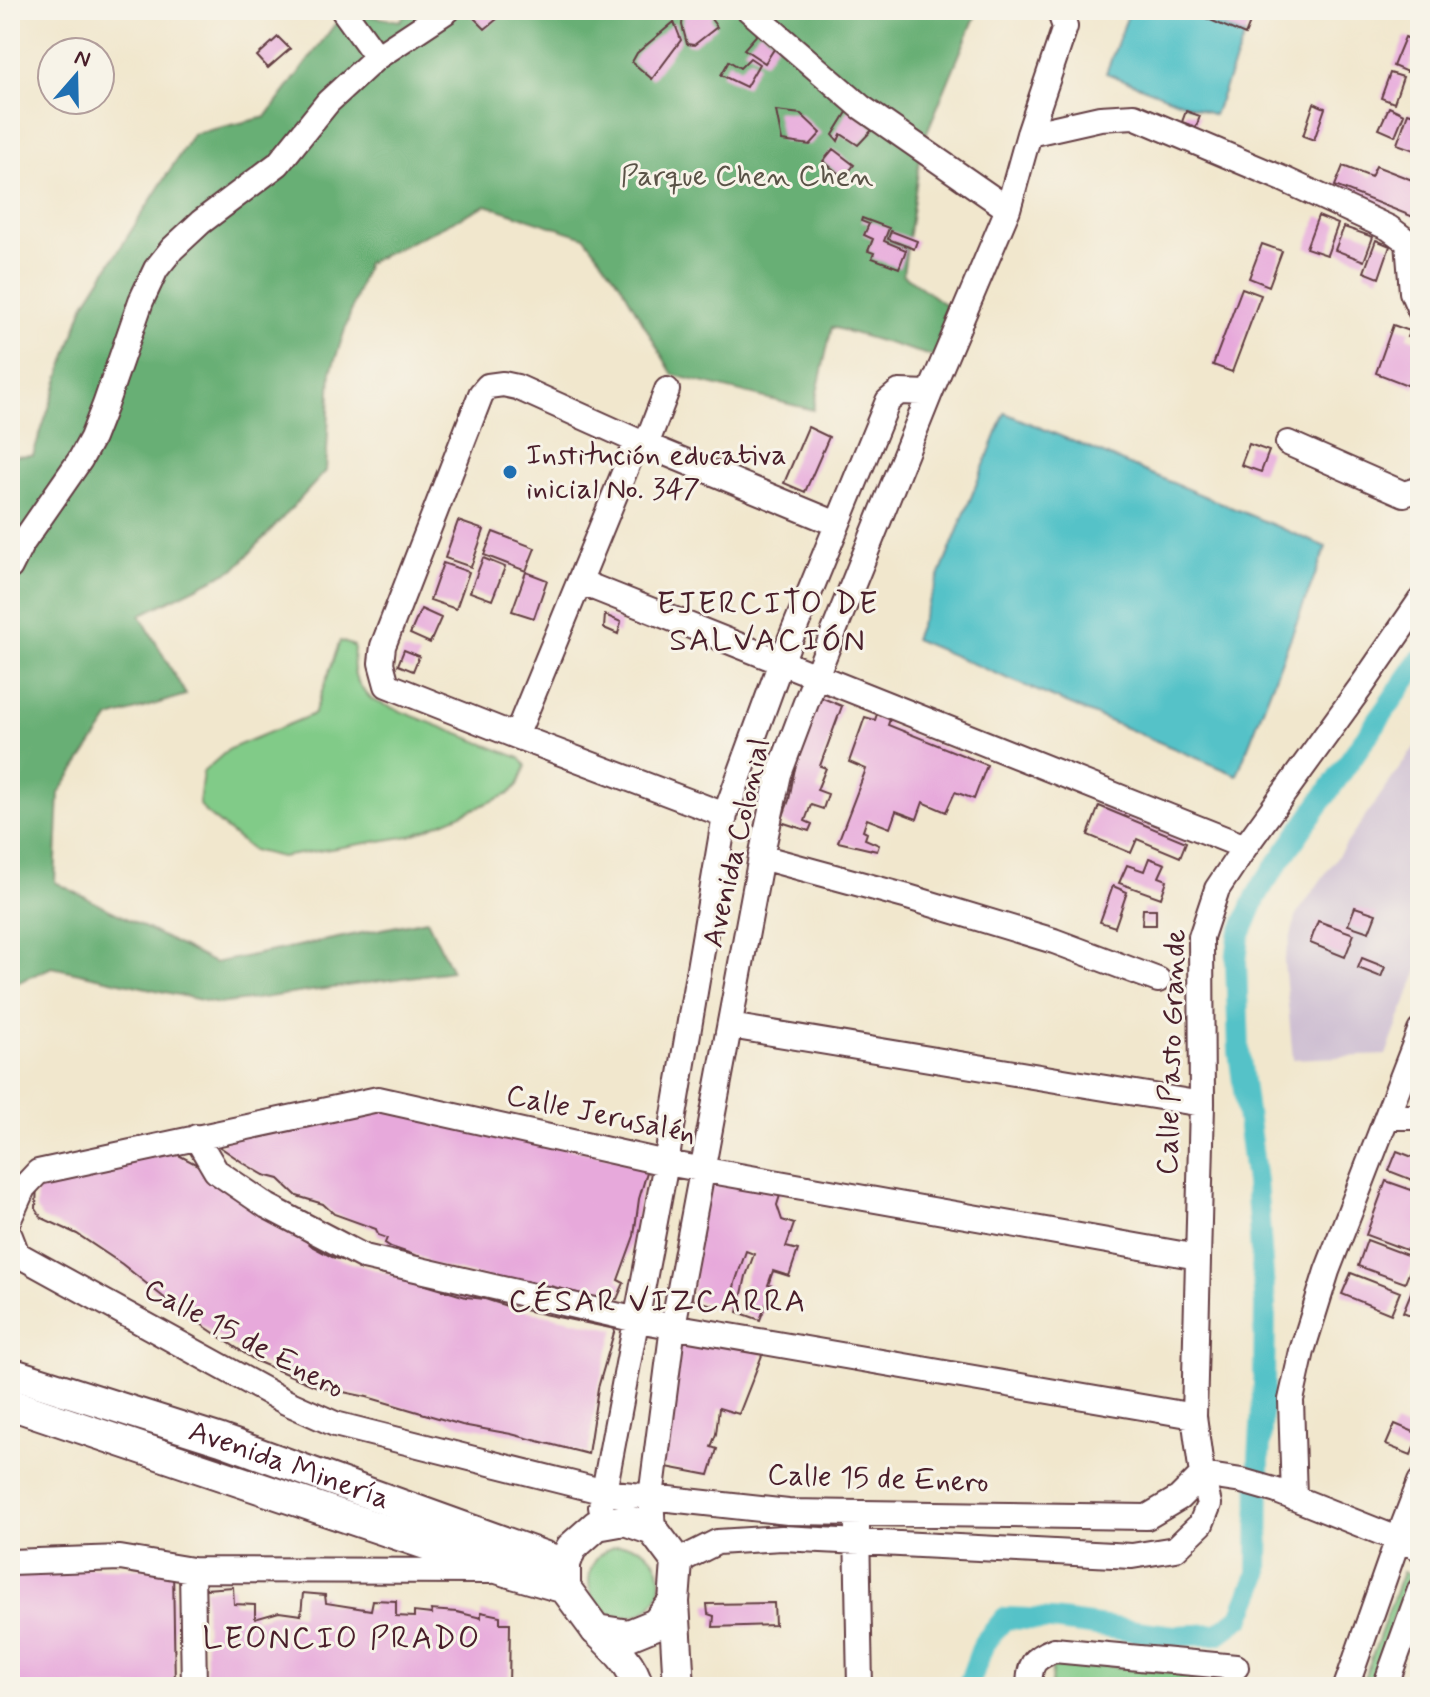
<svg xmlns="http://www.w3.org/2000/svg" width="1430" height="1697" font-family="Mynerve,sans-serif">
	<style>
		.industrial { fill: #cdbed2 }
		.green { fill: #81cb88; stroke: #66755a; stroke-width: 2 }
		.forest { fill: #68af74; stroke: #596750; stroke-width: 2 }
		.water { fill: #54c2c8; stroke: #4f707a; stroke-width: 2 }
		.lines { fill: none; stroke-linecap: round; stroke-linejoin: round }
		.canal { stroke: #54c2c8; stroke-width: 22 }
		.building { fill: #e7a9db }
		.minor-casing { stroke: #633d43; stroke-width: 28 }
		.major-casing { stroke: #633d43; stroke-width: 34 }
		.minor { stroke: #fff; stroke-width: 24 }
		.major { stroke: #fff; stroke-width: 30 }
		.poi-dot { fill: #1f6fb2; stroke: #f7f3e8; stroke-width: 3 }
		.labels { text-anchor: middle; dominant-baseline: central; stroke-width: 6; stroke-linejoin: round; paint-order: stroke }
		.park-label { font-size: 30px; fill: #5a5347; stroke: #f7f3e8 }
		.poi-label { font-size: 30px; fill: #4a1f2b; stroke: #f7f3e8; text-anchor: start }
		.street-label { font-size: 30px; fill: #4a1f2b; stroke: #f7f3e8 }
		.neighbourhood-label { font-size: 32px; letter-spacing: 2px; fill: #4a1f2b; stroke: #f7f3e8 }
	</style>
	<rect width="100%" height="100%" fill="#f7f3e8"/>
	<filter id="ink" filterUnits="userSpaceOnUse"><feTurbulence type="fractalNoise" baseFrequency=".0125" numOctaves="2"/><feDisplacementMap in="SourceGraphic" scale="16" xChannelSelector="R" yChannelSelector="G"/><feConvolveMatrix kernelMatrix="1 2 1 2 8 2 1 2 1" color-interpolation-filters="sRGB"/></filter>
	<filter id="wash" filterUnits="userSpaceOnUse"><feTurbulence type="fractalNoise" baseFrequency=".006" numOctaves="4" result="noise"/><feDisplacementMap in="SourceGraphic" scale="32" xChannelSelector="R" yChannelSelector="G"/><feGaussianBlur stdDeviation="1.8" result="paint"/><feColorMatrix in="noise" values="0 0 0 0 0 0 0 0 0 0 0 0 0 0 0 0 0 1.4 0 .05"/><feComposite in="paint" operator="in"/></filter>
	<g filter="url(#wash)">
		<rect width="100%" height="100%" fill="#f1e7cd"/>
		<path class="industrial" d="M1420 739V965L1386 1055 1293 1059 1284 962 1297 914Z"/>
		<path class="green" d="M340 641 354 646C352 673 353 680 372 700L520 758 526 766 518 785 509 794 410 836 281 857 252 850 205 812 199 803 203 772 229 749 314 714Z
			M589 1581a36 36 0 1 1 72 0a36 36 0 1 1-72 0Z
			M1403 1572 1409 1574 1368 1687H1361Z
			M1056 1660 1306 1687H1051L1052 1668Z"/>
		<path class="forest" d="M409 10H978L922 144 903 274 962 317 942 359 832 327 813 410 673 375 622 286 585 237 486 205 367 263 331 372 326 471 236 568 140 615 186 695 110 718 59 793 55 882 214 963 427 920 452 971 219 1004 52 967 10 986V456L33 455 84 305 193 134 266 117 344 12 400 21Z"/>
		<path class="water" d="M1130 10H1182L1245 35 1214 115 1106 73Z
			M1005 413 1326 547 1237 775 914 639Z"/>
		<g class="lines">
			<path class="canal" d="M969 1687 970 1681 984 1643 1005 1618 1052 1620 1174 1636 1218 1634 1241 1617 1258 1575 1259 1458 1264 1384 1265 1305 1256 1182 1239 1051 1236 961 1239 937 1256 897 1264 883 1420 660"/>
		</g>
		<g id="blocks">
			<path class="building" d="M480 10H508L485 29 473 17Z
				M690 10H716L711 19 717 27 694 45 687 44 682 25 683 15Z
				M1187 10H1255L1245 35Z
				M674 22 681 40 652 79 632 62 637 53Z
				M760 31 778 43 765 63 744 49Z
				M278 37 290 49 268 68 257 56Z
				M1405 37 1419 43 1407 72 1393 66Z
				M750 58 759 64 746 87 721 75 729 61 740 68Z
				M1390 73 1403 77 1394 103 1381 98Z
				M1314 103 1325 108 1314 140 1303 136Z
				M1389 107 1404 114 1395 136 1379 129Z
				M849 109 874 128 858 145 841 134 838 141 833 135Z
				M776 111 801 114 821 133 810 145 782 141Z
				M1186 111 1200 116 1196 127 1182 122Z
				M1408 113 1420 117V152L1397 144Z
				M833 149 854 165 844 178 823 161Z
				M1343 166 1371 177 1376 166 1420 183V208L1416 218 1335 186Z
				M1318 216 1338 224 1327 255 1306 248Z
				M862 218 889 228 884 241 906 250 899 268 872 258 874 253 868 251 873 239 864 235 869 224 861 221Z
				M1344 227 1373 237 1364 261 1335 250Z
				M891 231 917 241 914 249 888 239Z
				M1376 240 1390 246 1379 278 1364 272Z
				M1262 244 1282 251 1269 286 1249 278Z
				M1242 288 1261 295 1232 372 1213 365Z
				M1393 325 1410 331 1407 337 1420 342V373L1415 388 1376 373Z
				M808 427 829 437 805 492 784 483Z
				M1249 444 1269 451 1261 472 1241 465Z
				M458 521 484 530 471 567 445 558Z
				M493 532 535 548 526 571 484 555Z
				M483 558 505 567 492 600 470 592Z
				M443 563 469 572 456 609 430 600Z
				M526 572 547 580 534 618 512 611Z
				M421 609 441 618 430 643 410 634Z
				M605 615 621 622 618 634 604 628Z
				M404 650 419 656 413 671 398 665Z
				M813 694 842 706 820 766 826 768 817 790 828 794 823 809 811 805 805 821 812 824 809 831 781 822 789 800 797 757Z
				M877 714 890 719 888 725 987 765 974 799 955 792 946 812 923 802 917 819 896 811 890 828 867 819 863 831 867 833 865 839 879 845 877 851 838 842 866 769 849 762 865 717 875 720Z
				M1099 806 1186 842 1180 857 1137 839 1131 853 1088 835Z
				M1149 858 1165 864 1159 877 1167 880 1161 898 1119 883 1127 865 1144 871Z
				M1113 886 1127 892 1115 927 1100 922Z
				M1355 907 1376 914 1369 932 1348 925Z
				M1143 909H1156V925H1142Z
				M1318 921 1354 934 1345 957 1310 943Z
				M1362 958 1385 967 1381 977 1358 968Z
				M382 1110 649 1165 639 1199 634 1236 618 1280 624 1283 617 1299 589 1296 550 1286 548 1293 430 1264 424 1258 391 1247 385 1243 387 1238 378 1235 376 1229 334 1214 323 1204 297 1196 279 1179 264 1175 245 1164 220 1147 227 1139Z
				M165 1148 217 1175 279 1218 313 1247 332 1257 466 1297 485 1299 510 1307 615 1329 598 1388 588 1454 511 1434 462 1425 367 1397 315 1386 256 1361 177 1308 122 1264 77 1234 42 1218 36 1209 37 1180Z
				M1397 1151 1420 1160V1183L1389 1171Z
				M704 1176 782 1189 777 1205 782 1220 794 1224 786 1247 798 1250 789 1276 773 1271 768 1285 773 1286 760 1320 738 1312 746 1276 754 1254 746 1251 735 1283 729 1310 692 1299Z
				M1386 1181 1420 1193V1247L1417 1254 1366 1235Z
				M1367 1240 1415 1258 1405 1283 1358 1266Z
				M1351 1273 1400 1292 1391 1314 1342 1294Z
				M1412 1290 1420 1293V1319L1403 1312Z
				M675 1331 766 1345 739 1414 719 1408 716 1434 711 1447 717 1449 709 1475 661 1466Z
				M1395 1424 1419 1434 1411 1455 1386 1445Z
				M10 1566 173 1569 175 1687H10Z
				M233 1587 234 1604 255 1605V1619L279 1612 301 1615 303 1593 325 1595 326 1603 371 1610 373 1600 396 1601V1616L414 1617V1612L432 1614 431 1610 457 1612 481 1618V1612L500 1616V1623H510L509 1687H206L205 1589Z
				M774 1603 775 1625 713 1627 714 1616 708 1614 707 1604Z"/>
		</g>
	</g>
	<g filter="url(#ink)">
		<use href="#blocks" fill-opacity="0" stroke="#633d43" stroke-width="2"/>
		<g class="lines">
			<defs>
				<path id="minor" d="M343 10 377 57
					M1029 134 1100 118 1134 116 1283 179 1389 228 1408 242 1412 292 1420 310
					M1008 209 1029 134 1065 27 1059 10
					M1288 443 1404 494 1420 489
					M646 445 667 390
					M10 567 21 545 80 460 92 438 105 405 141 301 156 269 172 249 201 222 278 164 328 102 377 57 448 10
					M580 582 1245 847
					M516 736 637 441
					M725 815 516 736 387 685 381 663 383 646 481 394 488 386 503 384 517 387 646 445 837 524
					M761 857 908 897 1054 941 1158 980
					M730 1026 1202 1104
					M1388 1117H1420
					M196 1137 216 1171 267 1206 364 1257 637 1320 1194 1416
					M10 1217 23 1188 38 1172 378 1099 666 1163 1198 1257
					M10 1236 17 1254 286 1402 335 1424 605 1492 788 1512 1147 1517 1179 1498 1202 1475
					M1202 1475 1242 1481 1277 1491 1420 1548
					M1294 1498 1291 1400 1302 1351 1327 1271 1420 1031
					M601 1507 666 1163 725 815 781 662 888 401 899 392 930 393
					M857 1527 860 1687
					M653 1530 651 1497 673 1326 761 857 779 774 816 676 930 393 1008 209 861 107 749 10
					M10 1562 120 1558 192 1570 490 1571
					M677 1562 717 1542 782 1538 1132 1556 1175 1549 1201 1524 1209 1504 1202 1475 1194 1416 1202 1104 1201 937 1217 889 1245 847 1363 684 1420 601
					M192 1570 194 1687
					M1029 1687C1030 1664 1032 1659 1054 1650L1236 1667
					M1346 1687 1398 1539 1420 1482
					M1385 1687 1420 1590"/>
				<g id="major">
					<path id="s1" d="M10 1373 221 1440 565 1564"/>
					<path d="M10 1404 506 1571 565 1588"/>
					<path d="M625 1520 653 1530 677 1562 674 1602 656 1624 629 1635 596 1630 565 1588V1564L571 1548 597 1525Z"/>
					<path d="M674 1602 679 1687"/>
					<path d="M596 1630C613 1646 633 1664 638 1687"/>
				</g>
			</defs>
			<use href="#minor" class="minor-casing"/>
			<use href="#major" class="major-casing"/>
			<use href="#minor" class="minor"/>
			<use href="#major" class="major"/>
		</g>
	</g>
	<circle class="poi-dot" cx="510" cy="472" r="8"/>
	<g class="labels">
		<g class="park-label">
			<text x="747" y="176">Parque Chen Chen</text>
		</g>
		<g class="poi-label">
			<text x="526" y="455">Institución educativa<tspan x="526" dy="34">inicial No. 347</tspan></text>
		</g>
		<g class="street-label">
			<text transform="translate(737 843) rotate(-77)">Avenida Colonial</text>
			<text transform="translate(1172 1052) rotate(-88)">Calle Pasto Grande</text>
			<text transform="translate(601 1115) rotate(12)">Calle Jerusalén</text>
			<text transform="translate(244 1339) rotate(28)">Calle 15 de Enero</text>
			<text stroke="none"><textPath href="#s1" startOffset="294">Avenida Minería</textPath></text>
			<text transform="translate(878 1479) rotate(2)">Calle 15 de Enero</text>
		</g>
		<g class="neighbourhood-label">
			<text x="768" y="604">EJERCITO DE<tspan x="768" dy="37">SALVACIÓN</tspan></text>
			<text x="658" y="1302">CÉSAR VIZCARRA</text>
			<text x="342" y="1639">LEONCIO PRADO</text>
		</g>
	</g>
	<rect width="1430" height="1697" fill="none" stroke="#f7f3e8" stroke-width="40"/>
	<g transform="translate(76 76) rotate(20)"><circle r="38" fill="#f7f3e8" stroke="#b29e9c" stroke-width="2"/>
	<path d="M0-6L14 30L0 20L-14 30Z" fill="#1f6fb2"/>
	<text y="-12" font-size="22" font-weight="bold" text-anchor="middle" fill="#4a1f2b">N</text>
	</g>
</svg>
